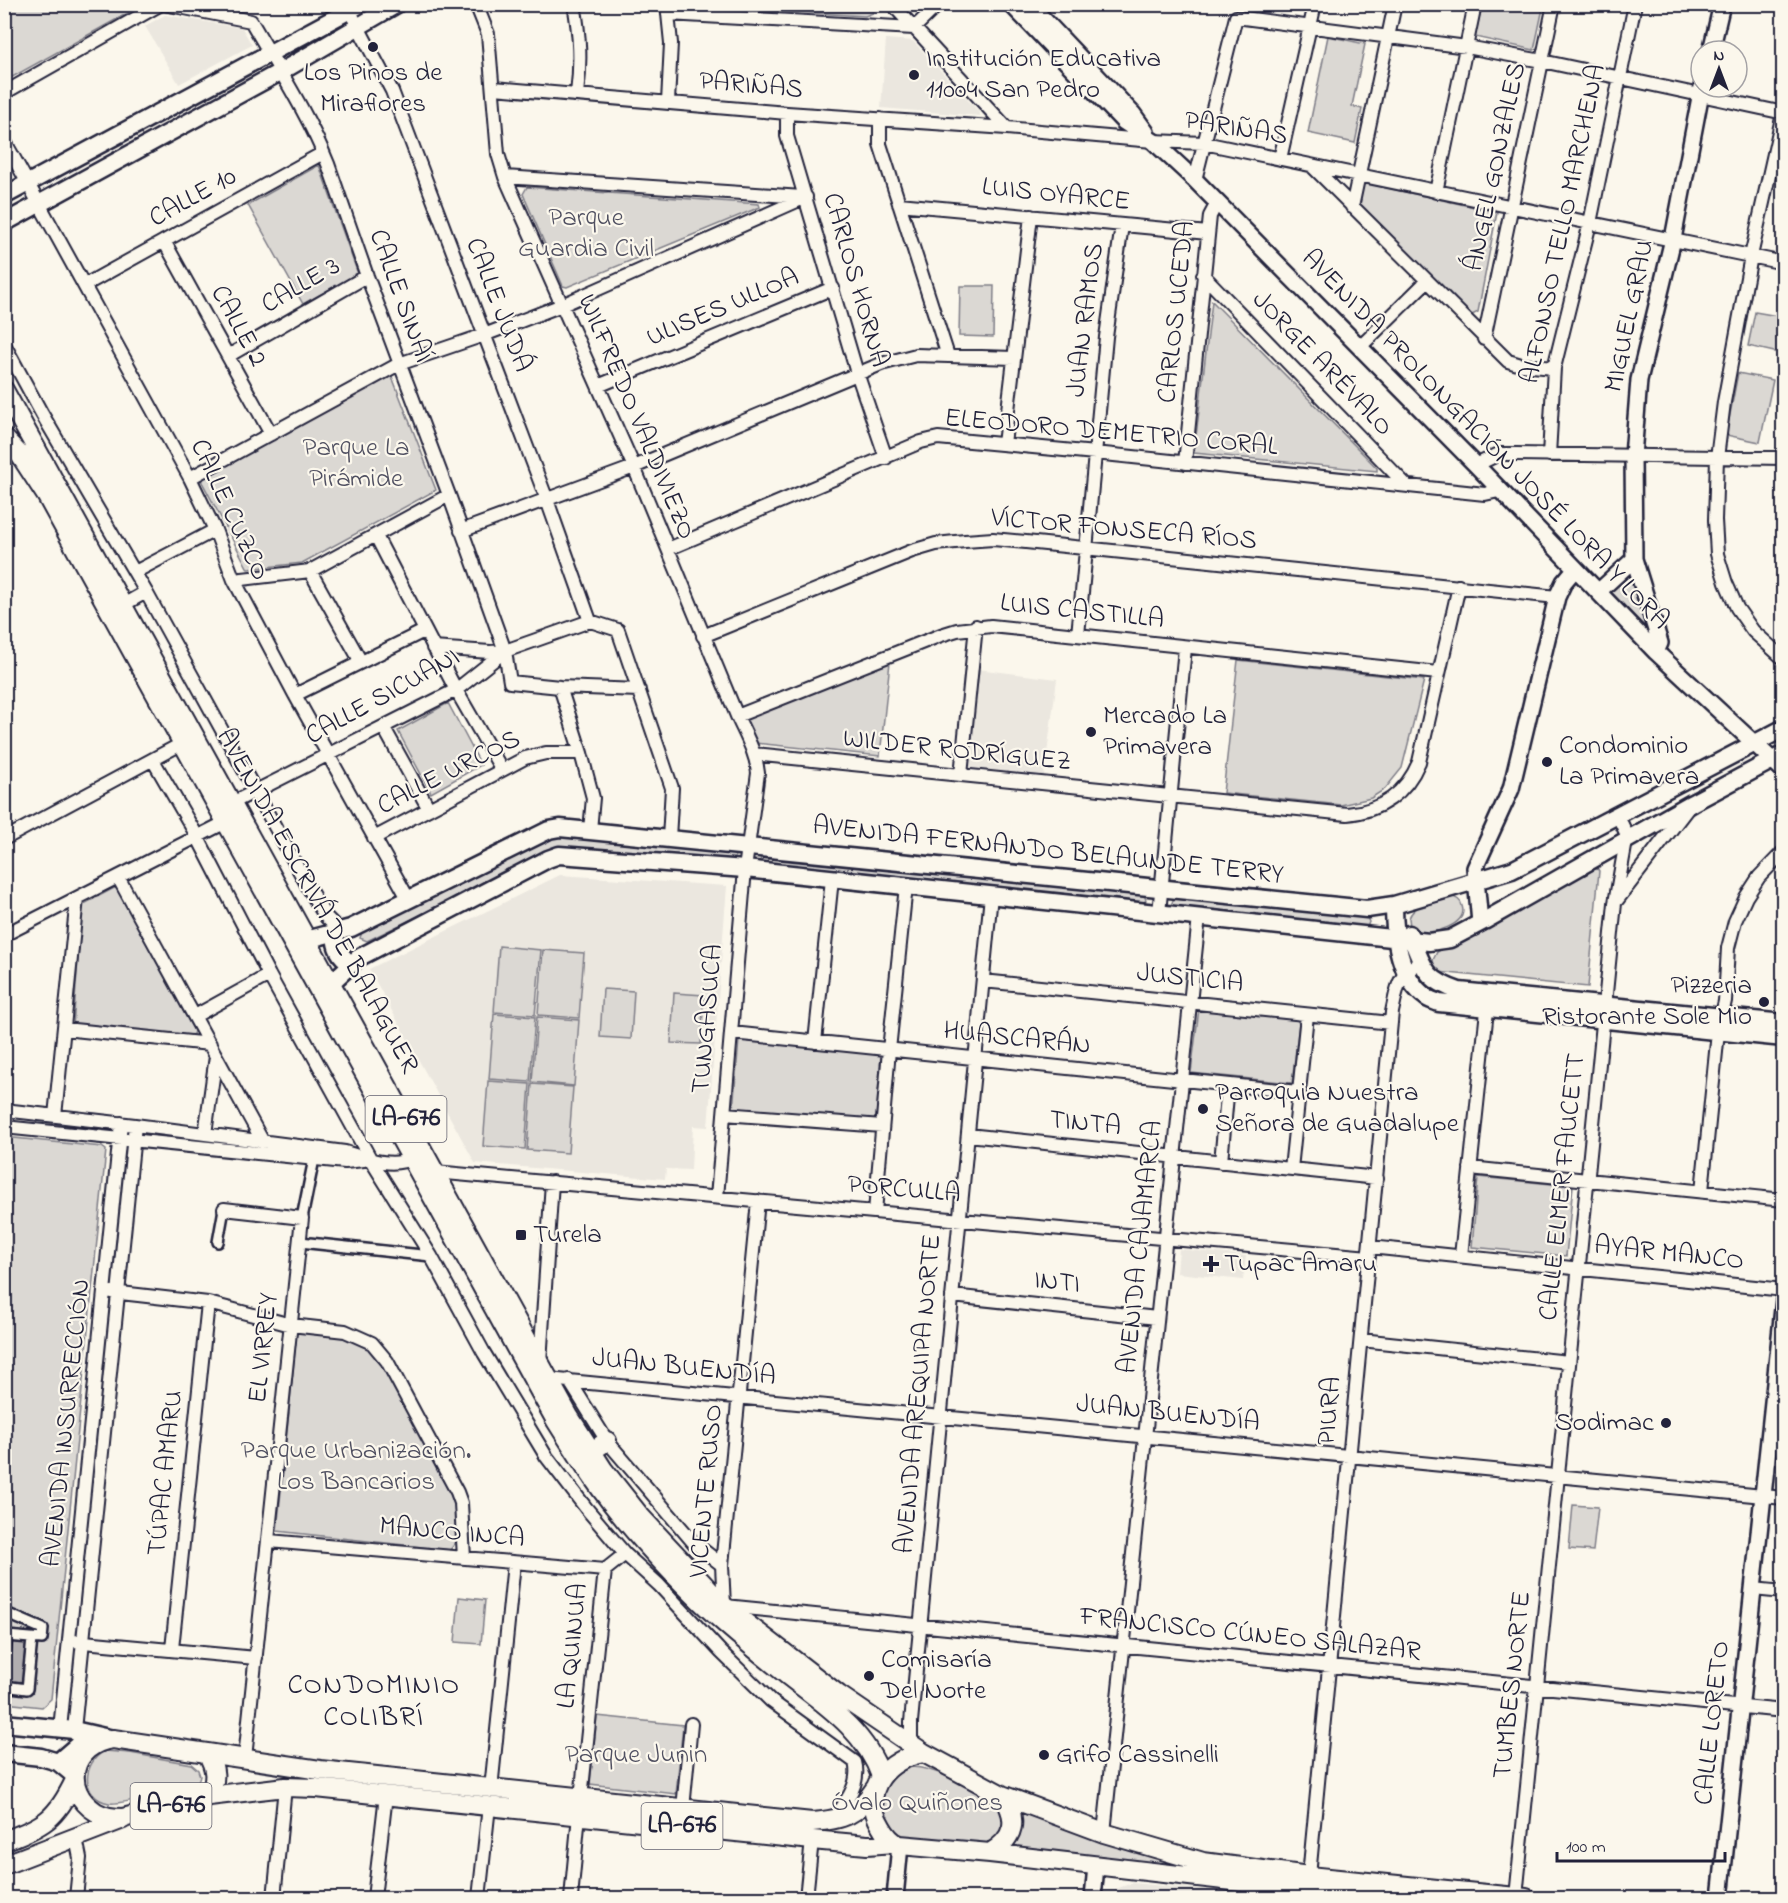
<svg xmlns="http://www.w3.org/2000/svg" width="1788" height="1903" font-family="'Indie Flower',sans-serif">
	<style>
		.built { fill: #ebe7df }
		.green { fill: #dbd8d3; stroke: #7e7d87; stroke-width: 1.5 }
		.water { fill: #b1aeb0; stroke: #787681; stroke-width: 1.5 }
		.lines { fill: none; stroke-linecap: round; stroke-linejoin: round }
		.pedestrian-casing { stroke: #22223b; stroke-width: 14 }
		.minor-casing { stroke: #22223b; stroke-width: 16 }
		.tertiary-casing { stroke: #22223b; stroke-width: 20 }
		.secondary-casing { stroke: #22223b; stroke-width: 21 }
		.primary-casing { stroke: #22223b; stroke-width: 22 }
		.pedestrian { stroke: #fbf7ec; stroke-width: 9 }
		.minor { stroke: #fbf7ec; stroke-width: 12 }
		.tertiary { stroke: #fbf7ec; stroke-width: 15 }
		.secondary { stroke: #fbf7ec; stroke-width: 16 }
		.primary { stroke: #fbf7ec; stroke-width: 18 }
		.poi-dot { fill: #22223b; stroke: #fbf7ec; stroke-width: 2 }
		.labels { text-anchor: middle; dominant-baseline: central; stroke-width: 4.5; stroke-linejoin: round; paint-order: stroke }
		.shield { fill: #fbf7ec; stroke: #636270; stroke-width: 1.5 }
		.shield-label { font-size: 26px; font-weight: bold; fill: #22223b }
		.poi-label { font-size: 27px; fill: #22223b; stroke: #fbf7ec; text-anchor: start }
		.street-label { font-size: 27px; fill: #22223b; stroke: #fbf7ec }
		.park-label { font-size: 27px; fill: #505061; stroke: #fbf7ec }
		.neighbourhood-label { font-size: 28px; letter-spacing: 1.5px; fill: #22223b; stroke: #fbf7ec }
	</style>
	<rect width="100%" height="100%" fill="#fbf7ec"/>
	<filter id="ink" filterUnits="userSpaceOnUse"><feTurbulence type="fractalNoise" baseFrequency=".0167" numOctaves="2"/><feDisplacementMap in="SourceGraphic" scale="12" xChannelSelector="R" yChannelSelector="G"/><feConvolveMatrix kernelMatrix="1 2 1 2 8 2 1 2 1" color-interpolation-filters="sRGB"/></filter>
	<g filter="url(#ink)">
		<path class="built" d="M165 15 242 28 252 45 179 84 145 26Z
			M886 39 913 41 980 113V116L881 108Z
			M977 669 1057 679 1044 776 971 768 966 761 968 742 973 738V730L970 726Z
			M560 875 727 886 708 1127 693 1126 691 1170 666 1169 665 1179 475 1163 369 969Z
			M1179 1249 1246 1256 1243 1280 1177 1273Z
			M1132 1883 1216 1891 1219 1898H1111L1116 1889Z"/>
		<path class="green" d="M127 4 130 8 128 13 5 81V5Z
			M681 5 876 4V5L873 13 865 16Z
			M1482 5H1526L1543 8 1534 50 1475 37Z
			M1328 36 1365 44 1352 106 1362 109 1355 143 1308 133Z
			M319 165 358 274 303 304 248 205Z
			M1360 182 1497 212 1478 312 1470 316 1355 202Z
			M527 187 759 204 760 207 567 287 563 286 523 194Z
			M960 286H994L993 337 959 336Z
			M1212 301 1377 468V471L1194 453Z
			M1755 312 1783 317V354L1748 346Z
			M1738 373 1773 380 1760 442 1726 435Z
			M391 374 436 490 302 563 248 569 200 478Z
			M1631 571 1648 626 1646 628 1609 590Z
			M1238 660 1424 680 1402 768 1385 789 1371 798 1341 805 1223 793Z
			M890 662 880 756 755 743 746 719Z
			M448 703 481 765 431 793 398 731Z
			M558 836 734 851 735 858 732 861 560 847 367 941 360 938 362 932Z
			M761 856 1144 894 1146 900 1143 904 760 863Z
			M1597 868 1599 871 1588 987 1438 972 1435 970 1433 960 1437 952Z
			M116 887 194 1031 192 1037 73 1027 82 905Z
			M1451 896C1456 898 1461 900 1462 906 1469 925 1431 935 1417 933L1410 926 1409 918C1414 903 1437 900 1451 896Z
			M1174 898 1367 918 1369 922 1367 927 1173 907 1171 905Z
			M499 946 541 950 535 1015 494 1012Z
			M543 950 584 953 579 1018 538 1015Z
			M603 989 634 991 631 1039 600 1037Z
			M674 993 704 995 701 1044 671 1043Z
			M1199 1009 1297 1020 1299 1023 1292 1083 1191 1073Z
			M494 1014 535 1017 530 1082 489 1079Z
			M537 1017 579 1020 574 1086 532 1082Z
			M739 1040 881 1055 876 1119 733 1110Z
			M488 1081 530 1084 525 1149 483 1146Z
			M532 1084 573 1087 568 1153 527 1150Z
			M4 1137 102 1147 106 1150 51 1699 42 1707 5 1703Z
			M1478 1177 1573 1186 1566 1256 1472 1247Z
			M297 1331C316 1333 342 1331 360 1340 368 1344 374 1354 380 1361L454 1496 457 1541 450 1550 277 1531Z
			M1573 1505 1598 1507 1593 1551 1569 1549Z
			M459 1597 485 1600 481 1644 455 1642Z
			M597 1716 683 1725 676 1794 590 1784Z
			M105 1751 130 1753 191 1764 198 1770 200 1776 197 1784C185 1789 121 1805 109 1803 80 1798 82 1762 105 1751Z
			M911 1767C943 1768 974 1792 1002 1808L1007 1829 991 1845C966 1843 903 1846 887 1826 881 1818 881 1808 881 1799 882 1782 896 1772 911 1767Z
			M1020 1809 1198 1872 1010 1850 1020 1831Z"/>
		<path class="water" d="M10 1640 31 1642 26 1684 5 1681Z"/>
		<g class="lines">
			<defs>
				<path id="pedestrian" d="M302 1218 314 1159
					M218 1242 224 1209
					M300 1242 431 1256
					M4 1620 8 1614 43 1629 42 1639 7 1636 4 1662
					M4 1686 27 1689 32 1639"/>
				<path id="minor" d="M164 4 251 21C278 68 308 114 328 164L367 276 449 495 505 651 510 682 560 687 639 690
					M346 4 392 91 547 500 590 621
					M476 4 488 34 498 154 505 177 634 467 737 716C745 734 756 752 758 773L745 869 717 1197
					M574 4C580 37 581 62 577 94
					M667 4 671 43 668 102
					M892 4 1007 128
					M668 14 914 28 939 4
					M494 88 787 113 1007 128 1153 141 1204 143 1784 263
					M4 93 161 4
					M1784 109 1751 256 1724 402 1717 458 1715 520 1717 554 1726 583 1737 608 1753 631 1784 659
					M787 113V136L857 373 886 458
					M880 119V144L948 356
					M4 140 190 478 215 530 234 580 295 695 409 900
					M1280 159 1315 4
					M1312 166 1508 361 1521 365 1554 368
					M505 177 802 197
					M1195 180 1236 17 1467 47 1542 61 1784 113
					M1436 192 1475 4
					M899 204 1208 233
					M1352 207 1395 4
					M164 241 271 434
					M1203 275 1407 486
					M85 285 323 153
					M1484 339 1554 4
					M4 344 42 414 146 592 317 903 326 917 341 932
					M1360 347 1427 281
					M228 356 367 276
					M598 386 833 288
					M1004 444 1031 216
					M1549 455 1554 368 1590 223 1635 4
					M1185 463 1210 216 1217 203
					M1476 465 1499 454H1516L1784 458
					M190 478 399 364 484 335 562 305 806 197
					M461 531 634 467 881 364 916 355 1014 358
					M376 536 456 690 502 770
					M668 549 921 442 938 438 1095 453 1485 494 1499 491
					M310 571 361 662
					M135 572 215 530
					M234 580 310 571 449 495
					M123 605 146 592
					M590 621 618 630 672 788 669 838
					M1078 635 1106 337 1122 225
					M703 636 912 551 936 544 965 541 993 539 1026 542 1557 597
					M433 648 490 652 503 651
					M560 687 581 753 593 798 590 830
					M295 695 424 631
					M737 716 941 635 957 630 991 626 1438 673
					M384 728 429 809
					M754 754 1347 814C1381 811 1406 793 1419 762L1459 586
					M153 760 197 836 269 975 371 1160 431 1256 484 1353 546 1456 586 1508 625 1554 659 1585 721 1652 771 1701 855 1762C861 1783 846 1802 834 1819
					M961 775 976 626
					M232 803 456 690 505 651 590 621
					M374 838 525 758 546 753H581
					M4 839 183 743
					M118 877 263 1142
					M1617 900 1687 809
					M1159 913 1185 648
					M4 935 226 822
					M983 981 1391 1023
					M195 1016 269 975
					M64 1029 210 1044
					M732 1033 1298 1092
					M815 1042 832 879
					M4 1110 135 1125 345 1152C366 1158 392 1169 412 1158
					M724 1114 882 1126
					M55 1116 77 898
					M4 1127 345 1162 364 1160
					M205 1134 216 1056
					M968 1135 1377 1178
					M1221 1162 1228 1085
					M1470 1168 1784 1200
					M1291 1169 1307 1015
					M435 1172 1369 1257
					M1702 1191 1718 1032 1725 1001 1728 948 1735 921 1746 897 1759 877 1784 851
					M224 1209 302 1218 245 1758
					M875 1212 889 1050 906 886
					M1370 1247 1784 1290
					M1461 1256 1488 1001
					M112 1292 208 1303 291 1325 345 1331 372 1343 387 1361 457 1492 461 1503 464 1558
					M952 1296 1157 1318
					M1361 1340 1569 1362
					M540 1362 552 1182
					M548 1379 1784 1498
					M569 1380 607 1441 694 1543 722 1565
					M269 1541 605 1570 625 1554
					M1753 1589 1784 1592
					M724 1606 722 1565 758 1201
					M725 1606 1784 1711
					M73 1641 256 1658
					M172 1649 208 1303
					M60 1729 121 1123
					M74 1730 135 1125
					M911 1747V1722L991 895
					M491 1789 514 1563
					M581 1798 605 1570
					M683 1809 691 1724
					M1104 1833 1199 917
					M76 1838 80 1858 76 1898
					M1309 1876 1392 1012C1398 985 1396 978 1421 961
					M1516 1897 1615 903 1626 841V833L1618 816
					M274 1898 285 1787
					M374 1898 386 1795
					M479 1898 489 1806
					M571 1898 579 1815
					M806 1898 812 1840"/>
				<path id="tertiary" d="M1011 4 1124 122 1153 141 1195 180 1476 465 1656 652 1784 771
					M1029 4 1133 114 1146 132
					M1711 51 1722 4
					M1598 592 1634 559
					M1656 652 1660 643 1634 559 1633 456 1639 380 1673 239 1702 87
					M1480 923 1475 868 1511 789 1557 597 1564 582 1575 569
					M895 1898 900 1845
					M1093 1898 1096 1866
					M1720 1898 1784 1299"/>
				<path id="secondary" d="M4 196 361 4
					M4 223 282 71 397 4
					M1394 905C1394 935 1399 978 1426 997 1429 1000 1435 1001 1439 1003L1784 1038
					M336 933C334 946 340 957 351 963
					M1409 934C1425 966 1421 978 1459 991L1784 1023
					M295 946 306 940 351 928 549 830 560 828 1367 909 1394 905 1512 870 1784 728
					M319 990 331 983 358 958 548 859 559 855 745 869 1429 942 1450 939 1484 921 1692 803 1784 754
					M4 1723 74 1730 113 1739
					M4 1753 41 1757 58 1762 75 1776
					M58 1762 80 1743 79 1735 74 1730"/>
				<path id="primary" d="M4 390 569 1416 603 1469 641 1517 724 1606 839 1695 924 1753
					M4 438 20 455 46 495 556 1421C568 1440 580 1459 593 1478 622 1520 658 1559 694 1595 723 1624 755 1649 787 1675 824 1704 865 1730 881 1776
					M592 1451 607 1441
					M113 1739 207 1753C216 1768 217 1780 209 1796L123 1818C114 1818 105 1817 96 1812 61 1790 71 1744 113 1739Z
					M207 1753 320 1770 812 1822C845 1819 857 1816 876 1787
					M1002 1795C1019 1819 1015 1838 990 1853L900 1845C891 1842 886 1835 881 1826 859 1790 888 1758 924 1753L1002 1795 1104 1833 1203 1862 1309 1876 1526 1898
					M209 1796 285 1787 316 1788 812 1840 867 1845 895 1843
					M4 1841C45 1825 56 1820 75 1780
					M990 1853 1378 1898
					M4 1865 123 1819"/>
			</defs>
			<use href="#pedestrian" class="pedestrian-casing"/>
			<use href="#minor" class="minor-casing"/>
			<use href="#tertiary" class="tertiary-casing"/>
			<use href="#secondary" class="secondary-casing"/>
			<use href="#primary" class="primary-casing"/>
			<use href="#pedestrian" class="pedestrian"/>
			<use href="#minor" class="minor"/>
			<use href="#tertiary" class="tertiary"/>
			<use href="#secondary" class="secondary"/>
			<use href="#primary" class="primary"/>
		</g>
	</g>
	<g class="poi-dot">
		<circle cx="373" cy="47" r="6"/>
		<circle cx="914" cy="75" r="6"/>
		<circle cx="1091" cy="732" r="6"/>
		<circle cx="1547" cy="762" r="6"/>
		<circle cx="1764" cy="1002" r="6"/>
		<circle cx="1203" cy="1109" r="6"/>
		<rect x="515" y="1229" width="12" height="12" rx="3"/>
		<path d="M1208 1255h6v6h6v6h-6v6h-6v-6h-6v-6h6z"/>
		<circle cx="1666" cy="1423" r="6"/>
		<circle cx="869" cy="1676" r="6"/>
		<circle cx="1044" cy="1755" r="6"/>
	</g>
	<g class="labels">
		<g class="shield">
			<rect x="365.5" y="1096" width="81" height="46" rx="4.5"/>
			<rect x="130.5" y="1783" width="81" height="46" rx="4.5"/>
			<rect x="641.5" y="1803" width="81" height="46" rx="4.5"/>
		</g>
		<g class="shield-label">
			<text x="406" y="1119">LA-676</text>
			<text x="171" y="1806">LA-676</text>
			<text x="682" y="1826">LA-676</text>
		</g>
		<g class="poi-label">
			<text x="926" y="59">Institución Educativa<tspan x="926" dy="31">11004 San Pedro</tspan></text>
			<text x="373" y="73" text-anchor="middle">Los Pinos de<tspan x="373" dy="31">Miraflores</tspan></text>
			<text x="1103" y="716">Mercado La<tspan x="1103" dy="31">Primavera</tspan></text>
			<text x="1559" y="746">Condominio<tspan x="1559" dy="31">La Primavera</tspan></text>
			<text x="1752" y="986" text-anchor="end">Pizzeria<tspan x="1752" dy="31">Ristorante Sole Mio</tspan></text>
			<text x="1215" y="1093">Parroquia Nuestra<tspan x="1215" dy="31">Señora de Guadalupe</tspan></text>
			<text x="533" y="1235">Turela</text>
			<text x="1224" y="1264">Tupac Amaru</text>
			<text x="1654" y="1423" text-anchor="end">Sodimac</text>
			<text x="881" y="1660">Comisaría<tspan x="881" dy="31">Del Norte</tspan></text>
			<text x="1056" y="1755">Grifo Cassinelli</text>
		</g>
		<g class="street-label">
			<text transform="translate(751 86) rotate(5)">PARIÑAS</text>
			<text transform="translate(1236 129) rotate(9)">PARIÑAS</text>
			<text transform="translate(1496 167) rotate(-78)">ÁNGEL GONZALES</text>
			<text transform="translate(1056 195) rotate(6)">LUIS OYARCE</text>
			<text transform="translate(193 198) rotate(-29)">CALLE 10</text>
			<text transform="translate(1564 224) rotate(-78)">ALFONSO TELLO MARCHENA</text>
			<text transform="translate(855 280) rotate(74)">CARLOS HORNA</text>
			<text transform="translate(301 286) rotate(-30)">CALLE 3</text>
			<text transform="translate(400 296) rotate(70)">CALLE SINAÍ</text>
			<text transform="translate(498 305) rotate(69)">CALLE JUDÁ</text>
			<text transform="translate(723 308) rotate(-23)">ULISES ULLOA</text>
			<text transform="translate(1177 312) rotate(-84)">CARLOS UCEDA</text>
			<text transform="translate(1630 316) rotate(-78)">MIGUEL GRAU</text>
			<text transform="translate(1086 320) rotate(-83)">JUAN RAMOS</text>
			<text transform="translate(238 326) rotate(61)">CALLE 2</text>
			<text transform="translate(1322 364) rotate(46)">JORGE ARÉVALO</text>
			<text transform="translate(636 417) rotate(67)">WILFREDO VALDIVIEZO</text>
			<text transform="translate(1111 433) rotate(5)">ELEODORO DEMETRIO CORAL</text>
			<text transform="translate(1485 440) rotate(46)">AVENIDA PROLONGACIÓN JOSÉ LORA Y LORA</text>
			<text transform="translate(229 510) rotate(65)">CALLE CUZCO</text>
			<text transform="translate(1124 530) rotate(5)">VÍCTOR FONSECA RÍOS</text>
			<text transform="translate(1082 612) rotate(6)">LUIS CASTILLA</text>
			<text transform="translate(383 697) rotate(-29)">CALLE SICUANI</text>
			<text transform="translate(957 751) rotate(6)">WILDER RODRÍGUEZ</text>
			<text transform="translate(449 773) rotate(-27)">CALLE URCOS</text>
			<text transform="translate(1048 851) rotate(6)">AVENIDA FERNANDO BELAUNDE TERRY</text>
			<text transform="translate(317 901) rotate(61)">AVENIDA ESCRIVÁ DE BALAGUER</text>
			<text transform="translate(1190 979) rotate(6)">JUSTICIA</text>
			<text transform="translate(708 1019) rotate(-85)">TUNGASUCA</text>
			<text transform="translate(1017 1039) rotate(6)">HUASCARÁN</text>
			<text transform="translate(1085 1124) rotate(6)">TINTA</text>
			<text transform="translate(1563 1187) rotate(-84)">CALLE ELMER FAUCETT</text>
			<text transform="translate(904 1190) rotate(5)">PORCULLA</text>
			<text transform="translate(1141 1247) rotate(-84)">AVENIDA CAJAMARCA</text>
			<text transform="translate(1669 1254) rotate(6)">AYAR MANCO</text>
			<text transform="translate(1057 1283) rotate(6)">INTI</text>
			<text transform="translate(264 1348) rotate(-84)">EL VIRREY</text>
			<text transform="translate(684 1368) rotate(6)">JUAN BUENDÍA</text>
			<text transform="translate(919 1394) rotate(-85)">AVENIDA AREQUIPA NORTE</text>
			<text transform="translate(1330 1411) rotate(-85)">PIURA</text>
			<text transform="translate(1168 1414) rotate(6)">JUAN BUENDÍA</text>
			<text transform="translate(67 1423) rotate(-84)">AVENIDA INSURRECCIÓN</text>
			<text transform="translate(166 1473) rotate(-84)">TÚPAC AMARU</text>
			<text transform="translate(707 1491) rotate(-85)">VICENTE RUSO</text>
			<text transform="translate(452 1533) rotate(5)">MANCO INCA</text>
			<text transform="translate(1250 1635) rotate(6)">FRANCISCO CÚNEO SALAZAR</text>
			<text transform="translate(573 1646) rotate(-84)">LA QUINUA</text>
			<text transform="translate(1513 1685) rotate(-84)">TUMBES NORTE</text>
			<text transform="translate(1713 1723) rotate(-84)">CALLE LORETO</text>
		</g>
		<g class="park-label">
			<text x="586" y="218">Parque<tspan x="586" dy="31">Guardia Civil</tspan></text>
			<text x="356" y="448">Parque La<tspan x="356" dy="31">Pirámide</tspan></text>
			<text x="356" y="1451">Parque Urbanización.<tspan x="356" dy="31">Los Bancarios</tspan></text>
			<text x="636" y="1755">Parque Junin</text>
			<text x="917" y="1803">Óvalo Quiñones</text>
		</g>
		<g class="neighbourhood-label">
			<text x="374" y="1686">CONDOMINIO<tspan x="374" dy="32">COLIBRÍ</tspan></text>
		</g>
	</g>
	<rect width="1788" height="1903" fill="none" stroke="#fbf7ec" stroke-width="24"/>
	<rect x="12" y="12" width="1764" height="1879" fill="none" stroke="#22223b" stroke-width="2" filter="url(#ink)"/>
	<g transform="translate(1719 69)"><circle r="28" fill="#fbf7ec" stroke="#a4a2a5" stroke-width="1.5"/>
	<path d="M0-4.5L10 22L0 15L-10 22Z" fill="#22223b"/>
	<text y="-9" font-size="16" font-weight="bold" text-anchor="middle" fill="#22223b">N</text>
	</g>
	<path d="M1557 1852v9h168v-9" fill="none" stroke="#22223b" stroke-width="3"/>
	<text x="1566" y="1852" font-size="18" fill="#22223b" stroke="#fbf7ec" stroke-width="4.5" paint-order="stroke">100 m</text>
</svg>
